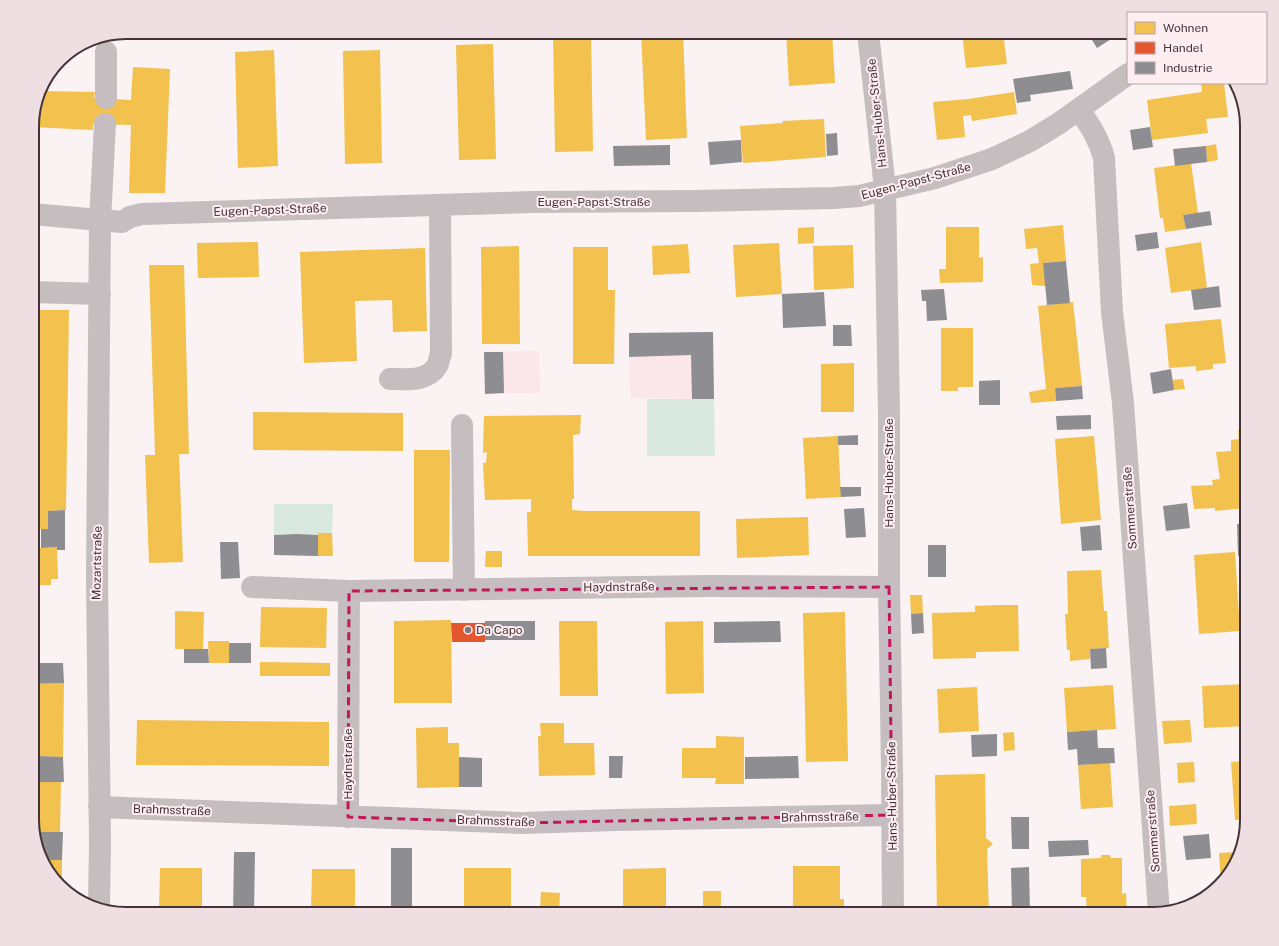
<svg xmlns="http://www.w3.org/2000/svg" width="1279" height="946" font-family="'Public Sans',sans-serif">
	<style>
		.built { fill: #fbe6ea }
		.green { fill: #dae9df }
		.homes { fill: #f2c14e }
		.shops { fill: #e4572e }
		.industry { fill: #8d8d92 }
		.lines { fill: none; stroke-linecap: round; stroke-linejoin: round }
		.minor { stroke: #c5bdbf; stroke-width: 22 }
		.marked { fill: none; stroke: #c2185b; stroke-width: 3; stroke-dasharray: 8 5; stroke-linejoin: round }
		.poi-dot { fill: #847679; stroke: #feeef1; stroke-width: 1.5 }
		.labels { text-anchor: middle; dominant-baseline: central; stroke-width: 4; stroke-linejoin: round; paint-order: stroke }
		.street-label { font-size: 12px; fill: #443437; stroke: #feeef1 }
		.poi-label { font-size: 12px; fill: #443437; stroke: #feeef1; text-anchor: start }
		.rim { fill: none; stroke: #443437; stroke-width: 2 }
	</style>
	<rect width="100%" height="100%" fill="#faf2f3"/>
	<path class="built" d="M713 332 714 399 630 398 629 357Z
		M539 351 540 393 485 394 484 352Z"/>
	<path class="green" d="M647 399H714L715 456H647Z
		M274 504H333L332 533H318V535H274Z"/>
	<path class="homes" d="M553 32H591L593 151 555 152Z
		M641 32H683L687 138 646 140Z
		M786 32H832L835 83 789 86Z
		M962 32H1003L1007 64 966 68Z
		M493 44 496 159 459 160 456 45Z
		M274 50 278 166 238 168 235 52Z
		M380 50 382 163 345 164 343 51Z
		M133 67 170 69 165 193H129L131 125 93 124V130L32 127V119L40 91 95 92 94 98 131 100Z
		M1201 83H1224L1228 117 1206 119 1208 133 1152 140 1147 100 1202 92Z
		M1014 92 1017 114 972 121 971 115 963 116 965 137 937 140 933 102 968 99Z
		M824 119 826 157 743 163 740 126 783 123 782 121Z
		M1216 144 1218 160 1207 162 1206 146Z
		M1191 163 1198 213 1183 215 1186 229 1165 232 1163 218H1160L1154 168Z
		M1244 165H1247V178H1246Z
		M1244 184H1247V201H1246Z
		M1063 225 1066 261 1043 263 1046 286 1032 285 1030 264 1039 263 1037 248 1026 249 1024 229Z
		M814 227V243L798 244V228Z
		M946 227H979V258L983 257V282L940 283 939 269H946Z
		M258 242 259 277 198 278 197 243Z
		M1201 242 1207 288 1171 293 1165 248Z
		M779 243 782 294 736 297 733 245Z
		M688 244 690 273 653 275 652 246Z
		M853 245 854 288 814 290 813 246Z
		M519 246 520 344H482L481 247Z
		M573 247H608V290H615L614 364H573Z
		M425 248 427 331 393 332 392 300 355 301 357 361 304 363 300 252Z
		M149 265H184L189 454H179L183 562 149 563 145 455H155Z
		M1073 302 1082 386 1055 388 1056 401 1031 403 1029 392 1046 389 1038 306Z
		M37 310H69L66 510 48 511V529H34Z
		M1221 319 1226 363 1213 364V369L1196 371V366L1169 368 1165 324Z
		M941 328H973V387H958V391H941Z
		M854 363V412H821V364Z
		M1183 379 1185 389 1174 390 1172 380Z
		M253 412 403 413V451L253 450Z
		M581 415 580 434 573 435 574 499H572V510L585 511H700V556H528L527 512H531V499L485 500 483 463H486L487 452 483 453 484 416Z
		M1247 429V508L1215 511V508L1194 509 1191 486 1213 485 1212 480 1220 479 1216 452 1231 451V440L1239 439 1238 430Z
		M838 436 841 497 806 499 803 438Z
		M1094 436 1101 520 1061 524 1055 439Z
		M414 450H450L449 562H414Z
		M808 517 809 555 737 558 736 519Z
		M318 533H332L333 556H318Z
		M32 542H38V548L57 547 58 579H51V585H32Z
		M486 551H502V567H485Z
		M1235 552 1240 631 1199 634 1194 555Z
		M1101 570 1104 611H1107L1109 648 1090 649V659L1070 661V650H1067L1065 614H1068L1067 571Z
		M910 595H922L923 613 911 614Z
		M997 605H1018L1019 651 976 652V658L933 659 932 613 975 612V606Z
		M261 607 327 608 326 648 260 647Z
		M175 611 204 612 203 649H175Z
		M845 612 848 761 806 762 803 613Z
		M451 620 452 703H394V621Z
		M559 621H597L598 696H560Z
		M703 621 704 693 666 694 665 622Z
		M208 641H229V663H209Z
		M260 662 330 663V676H260Z
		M64 683 63 757 37 756V768H32V684Z
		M1247 684V726L1204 728 1202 686Z
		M1113 685 1116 729 1067 732 1064 688Z
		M977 687 979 731 939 733 937 689Z
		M137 720 329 722V766L136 765Z
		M1190 720 1192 742 1164 744 1162 721Z
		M540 723H564V743H594L595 775 539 776 538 736H541Z
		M448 727V743H459V787L417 788 416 728Z
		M1014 732 1015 750 1004 751 1003 733Z
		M716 736 744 737V784H715L716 778H682V748H716Z
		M1247 761V819L1235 820 1231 762Z
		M1194 762 1195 782 1178 783 1177 763Z
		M1110 763 1113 807 1081 809 1078 765Z
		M985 774 986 838 993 844 987 849 989 914H937L935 775Z
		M32 782H61L60 832H34L32 826Z
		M1196 804 1197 824 1170 826 1169 806Z
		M1236 852 1228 877 1221 883 1219 853Z
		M1101 855H1110L1111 858H1122V894L1126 893 1127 914H1087L1086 897H1081V859L1101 858Z
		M41 860H62V887L42 862Z
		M793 866H840V899H844V909H840V914H793Z
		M160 868H202V914H159Z
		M464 868H511V914H464Z
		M666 868V914H623V869Z
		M312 869H355V914H311Z
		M703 891H721V911H703Z
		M541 892 560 893 559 911H540Z"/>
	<path class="shops" d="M451 623H485V642H452Z"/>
	<path class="industry" d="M1087 32H1113L1116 36 1097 48Z
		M1070 71 1073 89 1030 95 1031 101 1017 103 1013 79Z
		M1150 127 1153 147 1133 150 1130 130Z
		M837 133 838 155 827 156 826 134Z
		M741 140 742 162 710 165 708 142Z
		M670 145V165L614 166 613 146Z
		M1206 146 1207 162 1175 166 1173 149Z
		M1210 211 1212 225 1186 229 1183 215Z
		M1157 232 1159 248 1137 251 1135 235Z
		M1066 261 1070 303 1047 305 1043 263Z
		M1219 286 1221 307 1194 310 1191 290Z
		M944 289 947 320 927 321 926 301H922L921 290Z
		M824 292 826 326 783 328 782 294Z
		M833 325H851L852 346H833Z
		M713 332 714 399H692L691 355 629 357V333Z
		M484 352H503L504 393 485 394Z
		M1171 369 1174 390 1153 394 1150 373Z
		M1000 380V405H979V381Z
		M1082 386 1083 399 1056 401 1055 388Z
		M1091 415V429L1057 430 1056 416Z
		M858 435V445H838V436Z
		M840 487H861V496L841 497Z
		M1187 503 1190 528 1166 531 1163 506Z
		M864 508 866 537 846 538 844 509Z
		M65 510V550H57V547L41 548V529H48V511Z
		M1247 523V556H1238L1237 524Z
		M1100 525 1102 550 1082 551 1080 527Z
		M297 534 318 535V556L274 555V535Z
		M220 542H238L240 578 221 579Z
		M928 545H946V577H928Z
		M923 613 924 633 912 634 911 614Z
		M485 621H535V640H485Z
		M780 621 781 642 714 643V622Z
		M1247 621V659H1245L1243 622Z
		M229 643H251V663H229Z
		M1106 648 1107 668 1091 669 1090 649Z
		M184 649H208L209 663H184Z
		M32 663H63L64 683 32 684Z
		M1097 730 1098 748H1114L1115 763 1078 765 1077 749 1068 750 1067 732Z
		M997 734V756L972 757 971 735Z
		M37 756 63 757 64 782H37Z
		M609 756H623L622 778H609Z
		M798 756 799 778 745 779V757Z
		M459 757 482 758V787H459Z
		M1011 817H1029V849H1012Z
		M34 832H63L62 860H41Z
		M1209 834 1211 858 1186 860 1183 836Z
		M1088 840 1089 855 1049 857 1048 841Z
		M391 848H412V914H391Z
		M234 852H255L254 914H233Z
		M1029 867 1030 914H1012L1011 868Z"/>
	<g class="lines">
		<path class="minor" d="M868 32 885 189 889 413V587L892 768 893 914
			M106 98V52
			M1079 110C1090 125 1099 139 1104 158L1112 312 1123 403 1159 913
			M32 214 122 222 130 217 142 214 531 202 694 201 834 198 859 196 935 178 992 159 1030 141 1058 124 1128 74
			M32 292 100 294
			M390 379C406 379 427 382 437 366 439 363 439 358 441 354L440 205
			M462 425 464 590
			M252 587 349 591 709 586 889 587
			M99 807 522 823 616 820 892 815
			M348 817 349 591
			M99 905 100 845 97 576 100 221 105 124"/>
	</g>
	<path class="marked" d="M889 587 892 815 522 823 348 817 349 591Z"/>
	<circle class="poi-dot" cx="468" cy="630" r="4"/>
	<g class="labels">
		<g class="street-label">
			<text transform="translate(877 113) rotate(-96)">Hans-Huber-Straße</text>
			<text transform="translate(916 181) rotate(-15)">Eugen-Papst-Straße</text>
			<text x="594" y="202">Eugen-Papst-Straße</text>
			<text transform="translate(270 210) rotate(-2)">Eugen-Papst-Straße</text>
			<text transform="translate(889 473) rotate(-90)">Hans-Huber-Straße</text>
			<text transform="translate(1130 508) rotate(-94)">Sommerstraße</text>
			<text transform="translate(97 563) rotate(-89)">Mozartstraße</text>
			<text transform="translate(619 587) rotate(-1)">Haydnstraße</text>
			<text transform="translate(348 764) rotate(-90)">Haydnstraße</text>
			<text transform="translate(892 796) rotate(-91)">Hans-Huber-Straße</text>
			<text transform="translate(172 810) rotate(2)">Brahmsstraße</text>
			<text transform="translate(820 817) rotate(-1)">Brahmsstraße</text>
			<text transform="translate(496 821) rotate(2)">Brahmsstraße</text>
			<text transform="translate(1153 831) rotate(-94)">Sommerstraße</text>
		</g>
		<g class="poi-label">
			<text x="476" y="630">Da Capo</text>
		</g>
	</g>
	<path d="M0 0H1279V946H0ZM126 39H1153A87 87 0 0 1 1240 126V820A87 87 0 0 1 1153 907H126A87 87 0 0 1 39 820V126A87 87 0 0 1 126 39Z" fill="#efdfe2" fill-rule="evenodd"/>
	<path class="rim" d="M126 39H1153A87 87 0 0 1 1240 126V820A87 87 0 0 1 1153 907H126A87 87 0 0 1 39 820V126A87 87 0 0 1 126 39Z"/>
	<rect x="1127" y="12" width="140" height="72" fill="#feeef1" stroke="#b4a4a7"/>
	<rect x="1135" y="22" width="20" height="12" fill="#f2c14e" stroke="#b4a4a7"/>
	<text x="1163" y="32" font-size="12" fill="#443437">Wohnen</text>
	<rect x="1135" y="42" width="20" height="12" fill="#e4572e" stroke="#b4a4a7"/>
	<text x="1163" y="52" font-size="12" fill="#443437">Handel</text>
	<rect x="1135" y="62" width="20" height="12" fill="#8d8d92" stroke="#b4a4a7"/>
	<text x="1163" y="72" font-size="12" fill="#443437">Industrie</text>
</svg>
